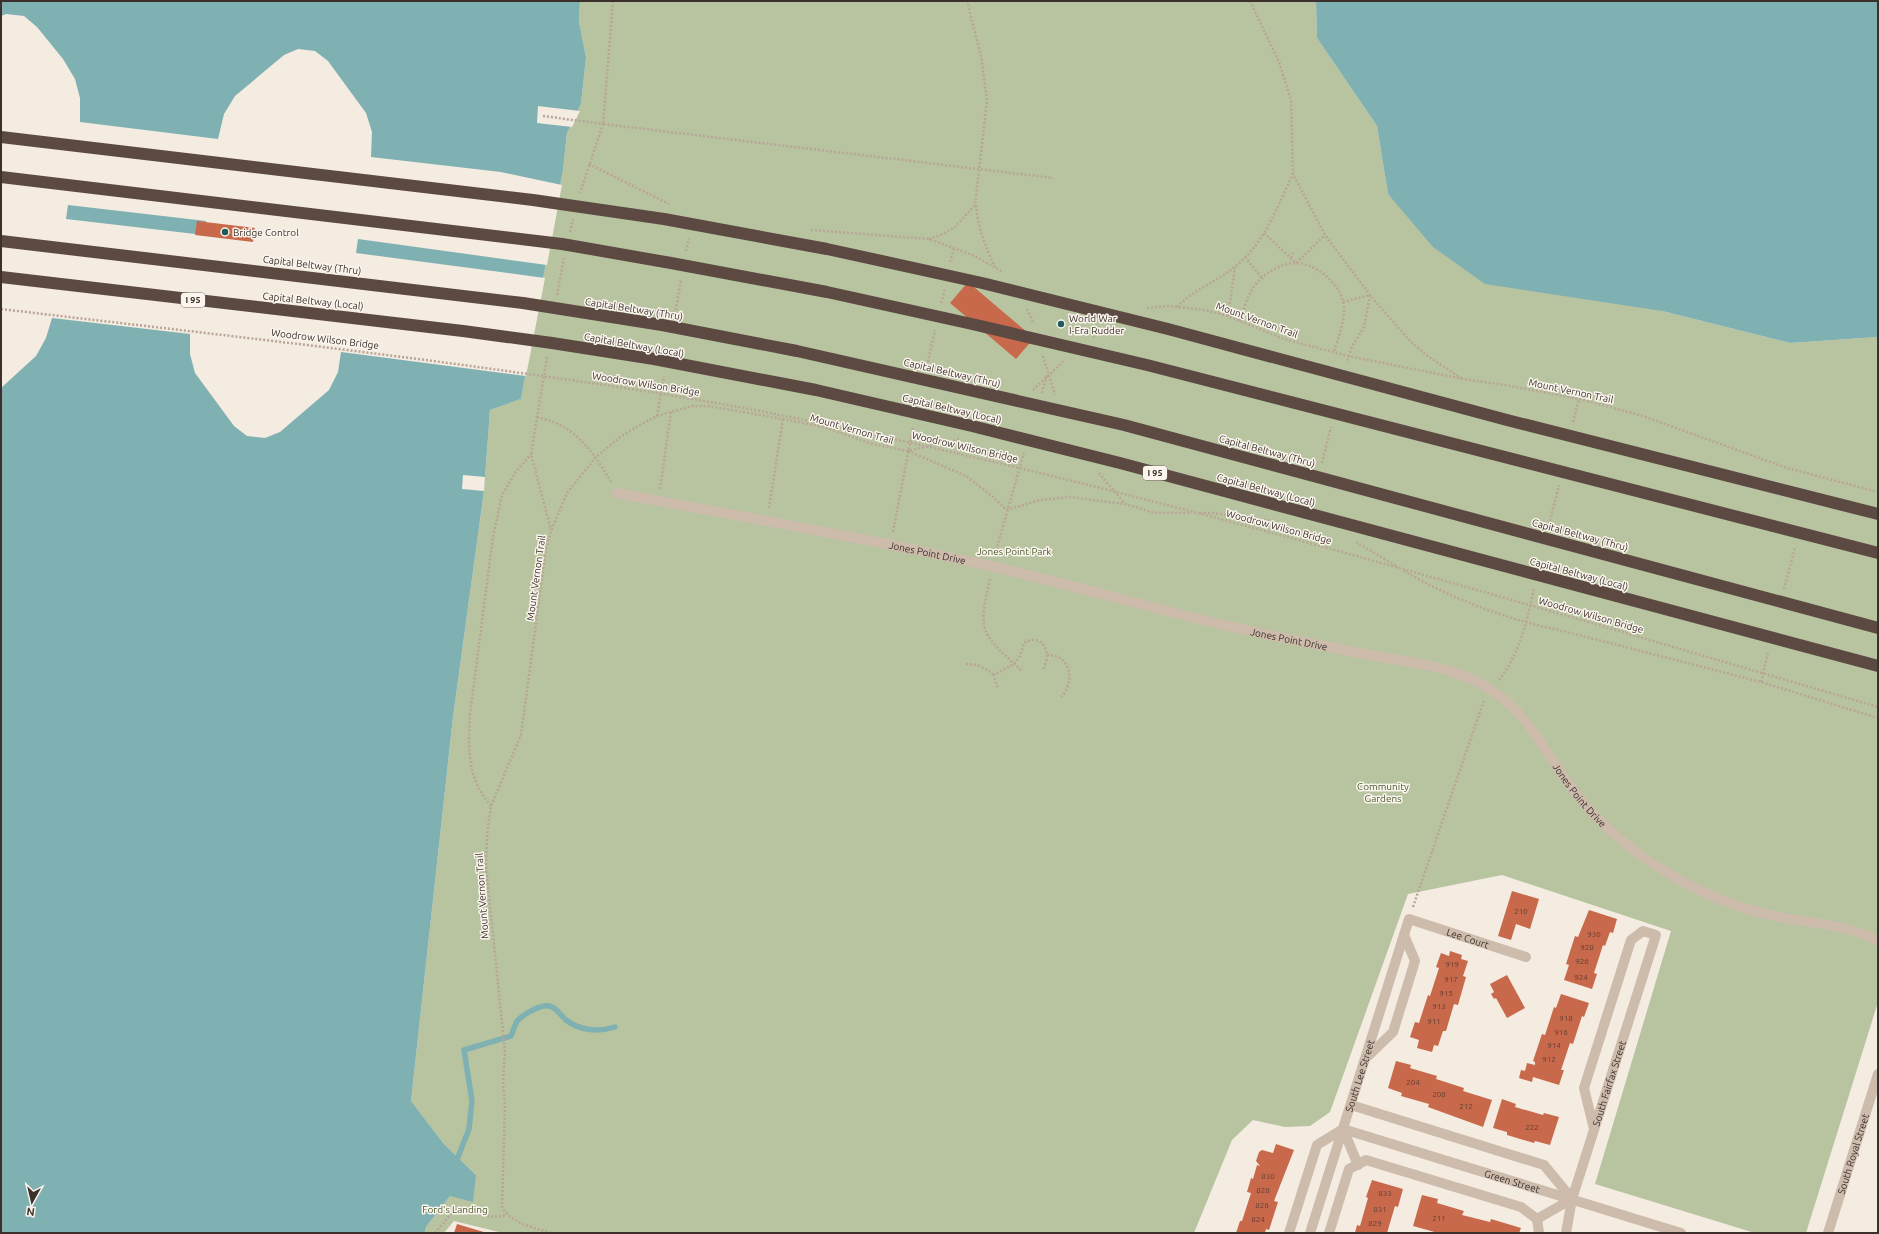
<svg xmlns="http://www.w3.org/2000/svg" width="1879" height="1234" font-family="Ubuntu,sans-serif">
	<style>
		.green { fill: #b8c4a0 }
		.water { fill: #7fb0b2 }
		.pier { fill: #f4ebe1; fill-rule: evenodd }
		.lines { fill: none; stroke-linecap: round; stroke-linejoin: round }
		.stream { stroke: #7fb0b2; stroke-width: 5.5 }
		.building { fill: #c8694b }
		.path { stroke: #b9a596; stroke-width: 2.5; stroke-dasharray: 2 2; stroke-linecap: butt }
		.minor { stroke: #cdbbac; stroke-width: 10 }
		.highway { stroke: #5c4a42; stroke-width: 12 }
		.poi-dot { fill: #1f5a5e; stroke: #fbf5ee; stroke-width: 1.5 }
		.labels { text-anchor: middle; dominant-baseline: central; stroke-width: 3; stroke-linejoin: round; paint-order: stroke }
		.number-label { font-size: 8px; fill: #5e3e33 }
		.shield { fill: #fbf5ee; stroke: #756b66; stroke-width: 1 }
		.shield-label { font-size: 9px; font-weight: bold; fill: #3b302b }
		.poi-label { font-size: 10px; fill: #3b302b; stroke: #fbf5ee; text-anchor: start }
		.street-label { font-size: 10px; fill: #3b302b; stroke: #fbf5ee }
		.park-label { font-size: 10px; fill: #4a5a2e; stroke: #fbf5ee }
	</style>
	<rect width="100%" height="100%" fill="#f4ebe1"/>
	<path class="green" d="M580 1H1316L1317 38 1377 126 1388 194 1662 311 1790 343 1878 337V1002L1806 1233H1755L1595 1184 1671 931 1502 875 1408 894 1330 1112 1310 1126 1285 1127 1253 1120 1232 1140 1194 1233H503L454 1221 444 1233H425L426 1227 450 1196 476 1175 444 1144 411 1101 453 717 484 491 490 410 521 399 563 170 567 133 581 104 586 57 579 22Z"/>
	<path class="water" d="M1 1H580L579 22 586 57 581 104 567 133 563 170 521 399 490 410 484 491 453 717 411 1101 444 1144 476 1175 473 1202 450 1196 426 1227 425 1233H1Z
		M1316 1H1878V337L1790 343 1662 311 1485 284 1433 247 1388 194 1377 126 1317 38Z"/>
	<path class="pier" d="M6 14 24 16 37 27 63 59 75 79 80 98V122L218 139 224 114 235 96 284 55 298 49 315 51 328 61 366 113 372 132 371 157 501 172 562 185 547 265 358 239 356 253 545 278 526 376 341 352 338 372 329 390 280 432 265 438 247 436 234 426 195 373 190 354V334L52 318 46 338 36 356 1 388V16ZM68 205 206 221 204 235 66 219Z
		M538 106 580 111 572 127 537 123Z
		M463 475 485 477 484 491 462 489Z"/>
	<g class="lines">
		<path class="stream" d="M458 1157 469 1129 472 1101 464 1050 511 1036C513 1031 515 1025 517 1021 524 1014 543 1002 552 1007 558 1010 561 1016 566 1020 580 1031 599 1032 615 1027"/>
	</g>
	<path class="building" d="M197 221 255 228 253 242 195 235Z
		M968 282 1034 338 1016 359 950 303Z
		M1512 891 1539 899 1530 929 1516 924 1511 940 1498 936Z
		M1589 910 1617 919 1613 933 1610 932 1605 946 1603 945 1594 973 1597 974 1592 989 1564 980 1569 965 1566 964 1575 936 1578 937Z
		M1450 951 1462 955 1461 959 1468 961 1463 976 1466 977 1458 1005 1454 1004 1446 1031H1443L1438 1046 1434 1045 1432 1052 1417 1048 1419 1040 1410 1037 1415 1022 1419 1023 1428 995 1430 996 1439 968 1436 967 1441 953 1449 956Z
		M1507 975 1525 1008 1507 1018 1496 998 1494 999 1491 994 1494 992 1490 984Z
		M1561 994 1589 1003 1584 1017 1582 1016 1573 1044 1570 1043 1561 1070H1564L1559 1085 1533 1077 1532 1082 1519 1078 1521 1070 1525 1071 1527 1063 1535 1065V1062L1533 1061 1542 1034 1545 1035 1554 1007 1556 1008Z
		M1396 1061 1411 1065 1410 1068 1437 1076 1436 1079 1464 1088 1463 1091 1492 1100 1483 1127 1428 1107 1429 1104 1401 1096 1402 1093 1388 1088Z
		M1502 1099 1516 1104 1515 1107 1543 1115 1544 1113 1559 1117 1550 1145 1535 1141 1534 1143 1507 1135V1132L1493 1128Z
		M1276 1144 1294 1150 1274 1201 1278 1202 1269 1230 1266 1229 1265 1233H1236L1240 1221H1242L1251 1193 1247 1192 1251 1178 1253 1179 1257 1165 1260 1166 1256 1161 1259 1152 1262 1150 1273 1153Z
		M1372 1180 1403 1189 1398 1207 1395 1206 1387 1233H1355L1357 1225 1360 1226 1368 1198 1366 1197Z
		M1422 1195 1438 1199 1437 1203 1464 1211 1462 1215 1490 1222 1491 1219 1521 1228 1519 1233H1438L1413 1226Z
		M457 1224 487 1233H454Z"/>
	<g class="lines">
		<path class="path" d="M613 1 603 124 1053 178
			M1250 1 1279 62 1291 100 1293 174 1325 235 1370 295 1409 340 1426 355 1461 378
			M543 116 603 124 580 193
			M589 164 669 204
			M976 205C978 228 985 246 995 267
			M811 230 929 239 975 256 1003 272
			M570 232 573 219
			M1264 233 1296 263 1325 235
			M929 239 943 234 955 227 975 205 987 101 981 56 967 1
			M686 251 689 238
			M1245 257 1262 278
			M1291 258 1293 253
			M950 262 954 248
			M557 295 564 258
			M1343 302 1370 295 1364 327 1352 347 1347 362
			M941 303 945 289
			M1177 307C1194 289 1219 281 1237 265 1265 242 1278 205 1293 174
			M1147 308 1168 306 1205 310 1228 316 1284 339 1348 356 1463 379 1505 385 1579 399 1640 415 1787 468 1878 492
			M1 309C177 330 353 349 528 374 621 387 713 401 805 420 1168 495 1522 603 1878 707
			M1027 309 1034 324
			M675 314 681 280
			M1228 316 1235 267
			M1240 321C1245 306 1249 288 1262 278 1270 270 1284 263 1295 263 1315 263 1338 282 1343 301 1347 318 1338 337 1334 352
			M1093 337 1105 329
			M1043 356 1055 395
			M547 357 531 454 551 530
			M927 366 935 330
			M1033 390 1064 361
			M1042 393 1047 375
			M657 416 664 376
			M537 417C544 419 552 421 558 424 583 436 598 460 611 482
			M1573 422 1579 399
			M908 451 966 476 993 497 1007 510 1040 500 1070 497 1125 504
			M1322 463 1331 427
			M1099 473 1125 504 1155 513H1191
			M660 489 671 412
			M769 508 783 419
			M1200 513H1212L1274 521
			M1549 525 1559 485
			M893 532 913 427
			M1356 542 1398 567
			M995 554 1024 453
			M1404 571C1452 599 1505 619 1559 630L1761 682 1878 718
			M990 579C977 634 982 634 1022 671
			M1784 589 1795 547
			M1047 655C1072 654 1075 684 1061 697
			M966 664C976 663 987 669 994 675
			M1499 680C1520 653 1527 621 1534 589
			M1761 682 1768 652
			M998 687 996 685 994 675 1014 664 1020 656 1024 643C1035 636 1045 641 1047 655 1047 659 1045 666 1043 670
			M491 806C467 778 468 750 470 714L493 537 502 495 515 473 531 454
			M1413 907 1484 700
			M435 1233 455 1209 494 1217 507 1215
			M551 1233C533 1227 512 1224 502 1207L505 1105 503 1082 505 1052 486 866 487 835 491 806 521 735 546 549 551 531 567 493 596 457 620 437 638 426 657 416 692 406H708L783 419 824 427 869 443 908 451 960 439"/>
		<g class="minor">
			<path id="s1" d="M617 493C741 517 867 538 990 566 1071 585 1151 608 1232 627 1281 638 1331 647 1381 657 1410 662 1441 666 1469 678 1524 701 1541 748 1575 792 1599 823 1630 850 1663 870 1699 893 1742 910 1784 918 1815 923 1850 926 1878 941"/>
			<path d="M1367 1057 1393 1032 1415 961 1404 935"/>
			<path d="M1351 1105 1544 1165 1572 1199 1537 1219"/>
			<path id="s2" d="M1343 1129 1681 1233"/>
			<path d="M1343 1129 1358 1165"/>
			<path d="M1289 1233 1317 1145 1343 1129"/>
			<path id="s3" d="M1310 1233 1409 919 1526 957"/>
			<path d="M1329 1233 1349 1169 1366 1160 1521 1207 1537 1219 1539 1233"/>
			<path id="s4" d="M1566 1233 1572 1199 1656 935 1643 931 1631 940 1584 1088 1594 1129"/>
			<path id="s5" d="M1828 1233 1878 1074"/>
		</g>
		<path class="highway" d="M1 137 533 200 664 219 827 249 982 283 1168 329 1507 420 1878 514
			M1 177 562 244 671 263 827 292 972 324 1147 365 1878 553
			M1 241 523 303 662 325 797 351 1124 425 1878 628
			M1 277 463 331 552 343 654 359 816 390 972 426 1120 463 1878 666"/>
	</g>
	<g class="poi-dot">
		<circle cx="225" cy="232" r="4"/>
		<circle cx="1061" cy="324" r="4"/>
	</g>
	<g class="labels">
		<g class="number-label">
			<text x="1521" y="911">210</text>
			<text x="1594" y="934">930</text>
			<text x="1587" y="947">928</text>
			<text x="1582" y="961">926</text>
			<text x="1452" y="964">919</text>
			<text x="1581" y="977">924</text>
			<text x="1451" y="979">917</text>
			<text x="1446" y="993">915</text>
			<text x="1439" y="1006">913</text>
			<text x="1566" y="1018">918</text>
			<text x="1434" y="1021">911</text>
			<text x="1561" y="1032">916</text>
			<text x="1554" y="1045">914</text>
			<text x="1549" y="1059">912</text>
			<text x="1413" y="1082">204</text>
			<text x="1439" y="1094">208</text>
			<text x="1466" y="1106">212</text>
			<text x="1532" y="1127">222</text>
			<text x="1268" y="1176">830</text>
			<text x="1263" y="1190">828</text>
			<text x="1385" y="1193">833</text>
			<text x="1262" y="1205">826</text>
			<text x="1380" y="1209">831</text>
			<text x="1439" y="1218">211</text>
			<text x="1258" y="1219">824</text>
			<text x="1375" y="1223">829</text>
		</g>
		<g class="shield">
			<rect x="181" y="293" width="24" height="14" rx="3"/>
			<rect x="1143" y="466" width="24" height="14" rx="3"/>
		</g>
		<g class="shield-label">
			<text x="193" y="300">I 95</text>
			<text x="1155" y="473">I 95</text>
		</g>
		<g class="poi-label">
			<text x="233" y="232">Bridge Control</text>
			<text x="1069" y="318">World War<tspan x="1069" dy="12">I-Era Rudder</tspan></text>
		</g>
		<g class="street-label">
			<text transform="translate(312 265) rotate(7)">Capital Beltway (Thru)</text>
			<text transform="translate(313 301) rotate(6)">Capital Beltway (Local)</text>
			<text transform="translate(634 309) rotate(9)">Capital Beltway (Thru)</text>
			<text transform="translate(1257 320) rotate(20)">Mount Vernon Trail</text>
			<text transform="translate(325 339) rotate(7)">Woodrow Wilson Bridge</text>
			<text transform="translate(634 345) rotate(10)">Capital Beltway (Local)</text>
			<text transform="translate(952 373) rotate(13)">Capital Beltway (Thru)</text>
			<text transform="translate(646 384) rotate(9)">Woodrow Wilson Bridge</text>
			<text transform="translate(1571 391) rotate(12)">Mount Vernon Trail</text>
			<text transform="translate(952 409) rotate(13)">Capital Beltway (Local)</text>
			<text transform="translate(852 429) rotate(16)">Mount Vernon Trail</text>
			<text transform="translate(965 447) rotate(13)">Woodrow Wilson Bridge</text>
			<text transform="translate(1267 451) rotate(15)">Capital Beltway (Thru)</text>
			<text transform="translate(1266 490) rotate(15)">Capital Beltway (Local)</text>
			<text transform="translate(1279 527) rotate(15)">Woodrow Wilson Bridge</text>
			<text transform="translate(1580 535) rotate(15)">Capital Beltway (Thru)</text>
			<text stroke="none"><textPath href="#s1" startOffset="316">Jones Point Drive</textPath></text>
			<text transform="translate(1579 574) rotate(15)">Capital Beltway (Local)</text>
			<text transform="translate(536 578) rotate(-82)">Mount Vernon Trail</text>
			<text transform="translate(1591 615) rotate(16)">Woodrow Wilson Bridge</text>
			<text stroke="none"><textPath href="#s1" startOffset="688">Jones Point Drive</textPath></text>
			<text stroke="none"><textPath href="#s1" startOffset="1036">Jones Point Drive</textPath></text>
			<text transform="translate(482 896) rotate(-94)">Mount Vernon Trail</text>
			<text stroke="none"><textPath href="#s3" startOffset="391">Lee Court</textPath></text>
			<text stroke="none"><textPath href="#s3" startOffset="165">South Lee Street</textPath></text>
			<text stroke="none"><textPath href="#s4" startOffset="156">South Fairfax Street</textPath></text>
			<text stroke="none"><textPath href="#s5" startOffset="83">South Royal Street</textPath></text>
			<text stroke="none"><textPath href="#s2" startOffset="177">Green Street</textPath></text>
		</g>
		<g class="park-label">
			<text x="1014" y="551">Jones Point Park</text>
			<text x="1383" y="786">Community<tspan x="1383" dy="12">Gardens</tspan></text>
			<text x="455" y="1209">Ford's Landing</text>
		</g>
	</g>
	<rect width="1879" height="1234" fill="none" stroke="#3b302b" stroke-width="4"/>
	<g transform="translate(32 1202) rotate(188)" stroke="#fbf5ee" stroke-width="3" paint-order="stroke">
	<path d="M0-3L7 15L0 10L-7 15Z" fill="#3b302b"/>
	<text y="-6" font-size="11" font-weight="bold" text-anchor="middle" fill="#3b302b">N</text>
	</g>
</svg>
